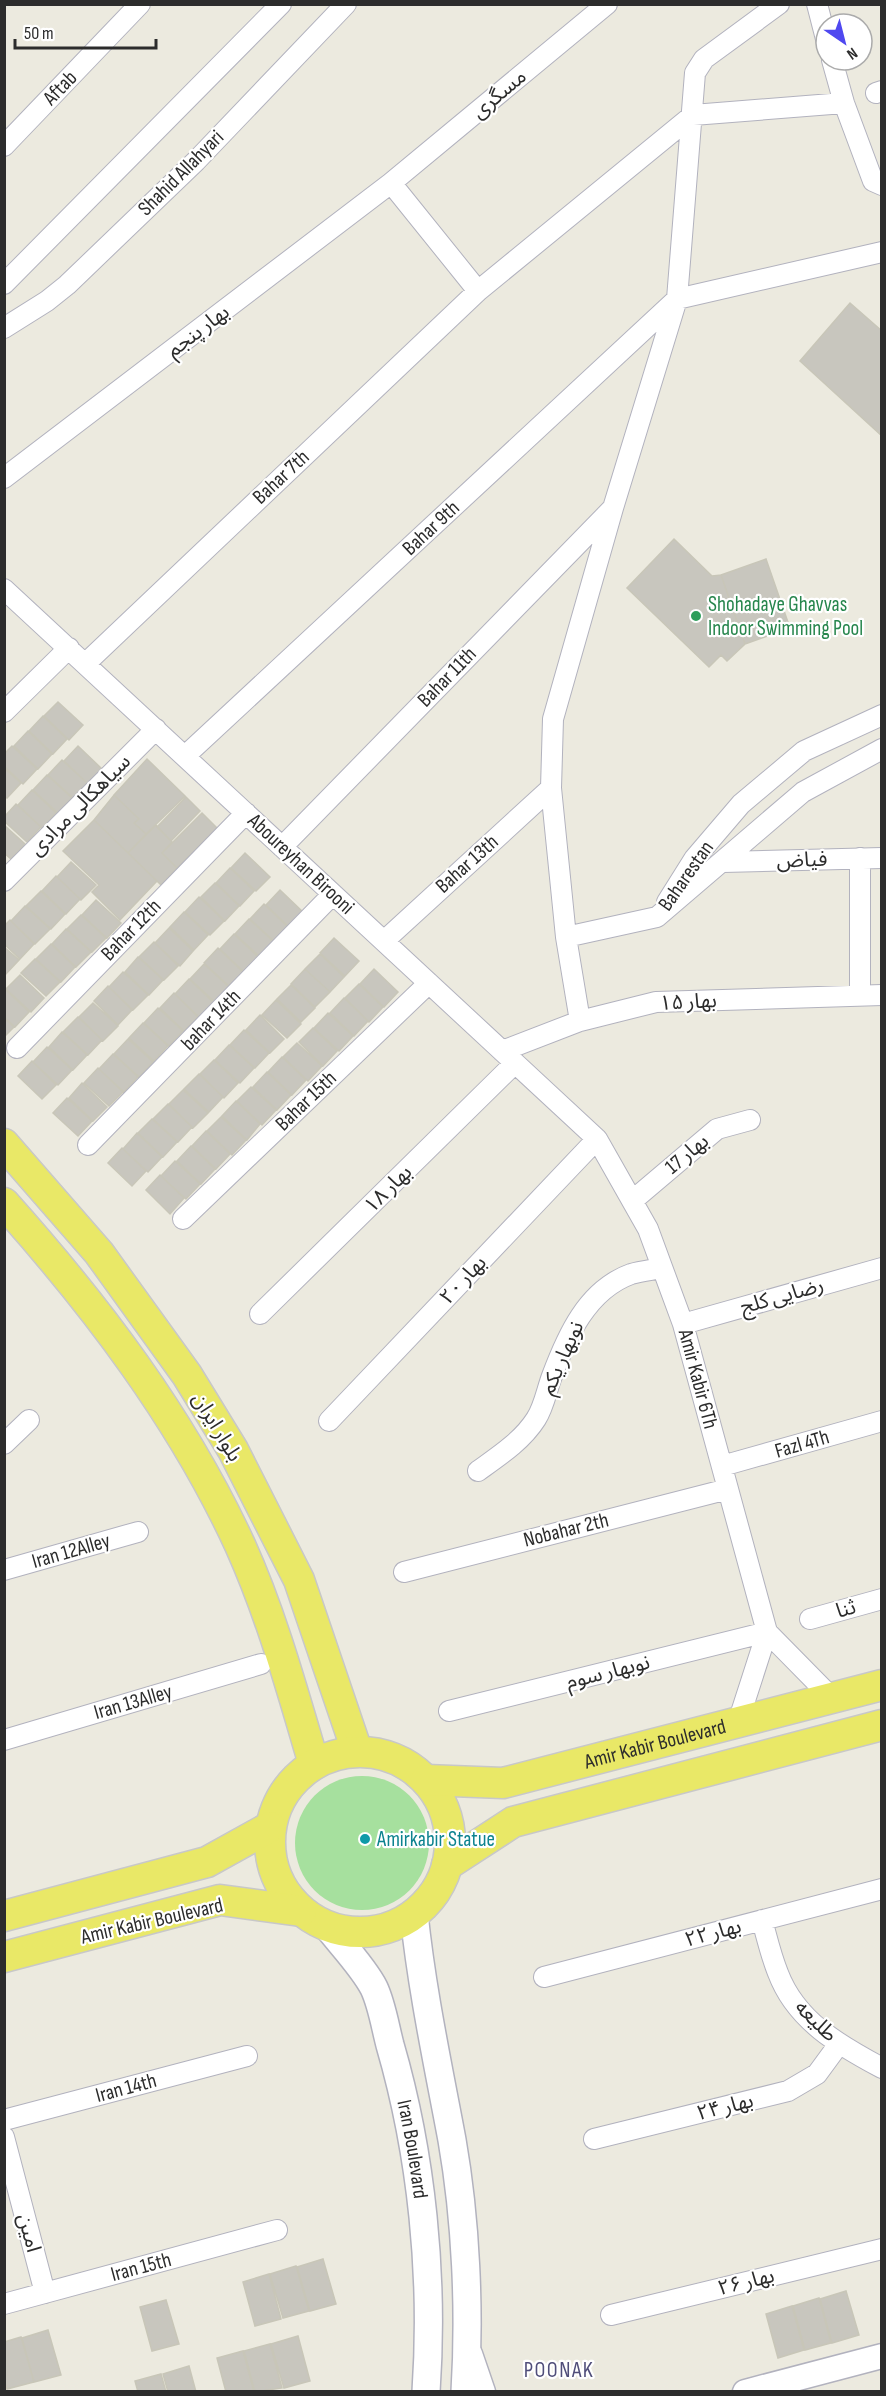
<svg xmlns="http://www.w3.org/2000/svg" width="886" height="2396" font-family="'Sofia Sans Condensed','Noto Sans Arabic',sans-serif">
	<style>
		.grass { fill: #a6e09e }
		.building { fill: #c8c6be; stroke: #c8c6b8; stroke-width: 1.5 }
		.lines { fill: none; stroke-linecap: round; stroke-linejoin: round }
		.minor-casing { stroke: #b2b2be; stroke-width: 22 }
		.tertiary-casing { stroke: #b2b2be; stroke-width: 27 }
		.secondary-casing { stroke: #b2b2be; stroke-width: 30 }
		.primary-casing { stroke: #c8c8c8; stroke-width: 33 }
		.minor { stroke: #fff; stroke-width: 20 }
		.tertiary { stroke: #fff; stroke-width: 24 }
		.secondary { stroke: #fff; stroke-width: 27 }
		.primary { stroke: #e9e867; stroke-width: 30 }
		.leisure-dot { fill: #2e9e5b; stroke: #fff; stroke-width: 2 }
		.culture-dot { fill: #0f9aa8; stroke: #fff; stroke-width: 2 }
		.labels { text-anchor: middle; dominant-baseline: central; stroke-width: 4.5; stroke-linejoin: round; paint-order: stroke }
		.street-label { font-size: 21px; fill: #2c2c2c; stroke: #fff }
		.leisure-label { font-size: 21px; fill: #27864d; stroke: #fff; text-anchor: start }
		.culture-label { font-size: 21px; fill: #0d838f; stroke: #fff; text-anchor: start }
		.neighbourhood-label { font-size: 22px; letter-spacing: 1.5px; fill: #504e7a; stroke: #fff }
	</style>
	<rect width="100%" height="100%" fill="#eceadf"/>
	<path class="grass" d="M295 1843a67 67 0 1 1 134 0a67 67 0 1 1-134 0Z"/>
	<path class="building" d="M850 303 882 331V436L800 361Z
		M674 539 712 576 721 575 745 644 727 661 721 655 709 667 627 588Z
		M766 559 790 628 745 644 721 575Z
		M58 702 83 725 69 740 44 716Z
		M43 716 67 739 53 754 29 731Z
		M28 731 52 754 38 769 14 746Z
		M12 746 37 769 23 784 4 766V754Z
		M78 746 102 769 88 784 64 761Z
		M147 759 185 796 146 834 134 823 139 819 114 795Z
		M62 760 87 783 73 798 48 775Z
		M4 768 21 783 7 798 4 796Z
		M47 775 72 798 58 813 33 790Z
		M32 790 56 813 42 828 18 805Z
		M114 795 139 819 134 823 146 834 128 853 94 820Z
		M186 797 200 811 171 841 157 827Z
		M16 804 41 827 27 842 4 821V817Z
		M202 813 217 828 177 868 162 853Z
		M94 820 157 881 120 920 92 892 99 885 63 851Z
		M4 825 25 844 11 859 4 853Z
		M156 825 172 842 162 853 177 868 161 885 128 853Z
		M245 853 270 877 256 891 231 868Z
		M71 862 96 885 81 900 57 877Z
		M230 868 254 891 240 906 216 883Z
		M56 876 80 899 66 914 42 891Z
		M215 883 239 906 225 921 201 897Z
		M280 890 304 913 290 928 266 905Z
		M41 891 65 914 51 929 26 906Z
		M199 897 224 921 210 935 185 912Z
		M96 900 121 923 107 938 82 915Z
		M264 904 289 928 275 942 250 919Z
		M25 906 50 929 35 944 11 921Z
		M184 912 208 935 194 950 170 927Z
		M81 915 106 938 92 952 67 929Z
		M249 919 274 942 260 957 235 934Z
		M10 920 34 944 20 959 4 944V926Z
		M169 928 193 951 180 966 155 943Z
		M66 929 91 952 76 967 52 944Z
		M234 934 258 957 244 972 220 949Z
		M334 938 359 961 345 976 320 953Z
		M154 942 178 966 164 980 139 957Z
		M51 944 75 967 61 982 36 959Z
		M4 947 19 960 5 975 4 974Z
		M218 948 243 972 229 986 204 963Z
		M320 954 344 977 330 992 305 969Z
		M138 957 163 980 149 995 125 972Z
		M35 959 60 982 46 996 21 973Z
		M204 964 229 987 215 1002 190 979Z
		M305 969 330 992 315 1007 291 984Z
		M374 969 398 992 384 1007 360 984Z
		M123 972 148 995 133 1010 109 987Z
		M20 975 44 998 31 1012 6 989Z
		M189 979 213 1002 199 1017 175 994Z
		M359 984 383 1007 369 1022 345 998Z
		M291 985 315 1008 301 1022 277 999Z
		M108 986 132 1010 118 1025 94 1001Z
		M5 989 29 1012 15 1027 4 1017Z
		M174 993 198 1017 184 1031 160 1008Z
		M344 998 368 1021 354 1036 330 1013Z
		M276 1000 301 1024 287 1038 262 1015Z
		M93 1003 118 1026 103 1041 79 1017Z
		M158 1008 183 1031 169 1046 144 1023Z
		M328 1013 353 1036 339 1051 314 1028Z
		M260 1015 284 1039 270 1053 246 1030Z
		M78 1017 102 1040 88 1055 63 1032Z
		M4 1018 14 1027 4 1037Z
		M143 1023 168 1046 154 1061 129 1038Z
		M313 1028 337 1051 323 1066 299 1042Z
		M244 1030 269 1053 255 1068 230 1045Z
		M62 1032 87 1055 73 1070 49 1047Z
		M128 1039 153 1062 139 1077 114 1054Z
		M297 1043 322 1066 308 1081 283 1057Z
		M229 1045 254 1068 240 1083 215 1060Z
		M47 1047 72 1070 58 1085 33 1062Z
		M113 1054 138 1077 124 1092 99 1069Z
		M282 1057 306 1080 292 1095 268 1072Z
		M214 1060 238 1083 224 1098 200 1074Z
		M32 1061 56 1085 42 1099 18 1076Z
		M98 1068 123 1092 109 1106 84 1083Z
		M267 1072 291 1095 277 1110 253 1087Z
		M199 1074 223 1097 209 1112 184 1089Z
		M82 1083 107 1107 93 1121 69 1098Z
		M251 1087 276 1110 262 1125 237 1101Z
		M183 1090 208 1113 193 1128 169 1104Z
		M67 1098 92 1121 78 1136 53 1113Z
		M236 1101 260 1124 247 1140 222 1116Z
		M168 1104 192 1127 178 1142 153 1119Z
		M221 1117 246 1140 232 1155 207 1131Z
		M152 1119 177 1142 163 1157 138 1133Z
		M206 1131 230 1154 216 1169 192 1146Z
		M137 1133 162 1157 148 1172 123 1149Z
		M191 1146 215 1169 201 1184 177 1161Z
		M122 1148 146 1171 132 1186 108 1163Z
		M175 1161 200 1184 186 1199 161 1176Z
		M160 1175 184 1198 170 1214 146 1190Z
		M323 2259 336 2304 310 2311 297 2267Z
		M296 2266 309 2311 283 2318 270 2274Z
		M269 2274 281 2319 255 2326 243 2282Z
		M846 2291 859 2335 832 2343 820 2299Z
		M819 2298 831 2343 805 2350 793 2306Z
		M166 2300 179 2344 152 2351 140 2307Z
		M792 2306 804 2350 778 2358 766 2314Z
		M48 2330 61 2375 34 2382 22 2338Z
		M298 2336 310 2381 284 2388 271 2344Z
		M21 2337 34 2382 7 2389 4 2379V2342Z
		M270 2344 282 2388 255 2392 244 2351Z
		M243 2351 254 2392H226L217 2358Z
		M189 2366 196 2392H168L163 2374Z
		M161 2374 166 2392H138L135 2381Z"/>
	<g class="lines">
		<defs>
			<path id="minor" d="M817 4 826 39
				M832 60 844 103 873 181 882 185
				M876 93 882 91
				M4 146 140 4
				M391 183 478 291
				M4 284 281 4
				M4 328 47 301 67 285 196 161 346 4
				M4 478 391 183 607 4
				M4 589 597 1139 648 1229 683 1324 767 1632 832 1698
				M85 664 478 291 693 115 844 103
				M4 712 69 648
				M185 756 677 299 882 252
				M282 847 611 510
				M860 858V994
				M723 862 882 858
				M4 881 156 729
				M667 902 694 859 741 804 804 751 882 715
				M566 937 657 917 803 792 882 749
				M384 941 551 788
				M580 1021 566 937 551 788 553 719 613 508 677 299 695 73 704 59 779 4
				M17 1048 246 813
				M502 1051 580 1021 656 1002 882 995
				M88 1145 333 894
				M632 1201 717 1129 750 1120
				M183 1219 429 983
				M260 1314 515 1063
				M683 1324 882 1268
				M329 1421 597 1139
				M4 1444 29 1420
				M722 1466 882 1421
				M478 1471C499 1456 522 1441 536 1419 544 1407 547 1389 552 1376 567 1336 587 1290 631 1274 641 1271 652 1270 662 1268
				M4 1570 138 1532
				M404 1572 728 1489
				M810 1619 882 1599
				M449 1711 767 1632
				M738 1722 767 1632
				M4 1740 261 1664
				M762 1920C767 1938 771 1956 778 1973 796 2021 839 2045 882 2068
				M544 1977 882 1889
				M4 2120 247 2056
				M4 2137 45 2293
				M594 2139 788 2091 817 2074 839 2044
				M4 2304 277 2230
				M611 2315 882 2249"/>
			<path id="tertiary" d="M470 2354 483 2392
				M745 2392 882 2356"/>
			<g id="secondary">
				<path d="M414 1914C422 1991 438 2065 452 2140 466 2220 470 2311 465 2392"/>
				<path id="s1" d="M327 1926C341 1944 364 1968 374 1988 382 2005 385 2026 390 2045 422 2155 434 2277 426 2392"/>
			</g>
			<g id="primary">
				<path d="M4 1144 99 1253 187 1375 233 1450 299 1580 357 1751"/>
				<path d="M4 1203C97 1307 182 1419 240 1545 272 1616 292 1690 314 1764"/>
				<circle cx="360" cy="1842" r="90"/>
				<path id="s2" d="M426 1780 503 1783 882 1685"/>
				<path d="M447 1865 513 1822 882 1725"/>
				<path d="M4 1916 207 1862 270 1827"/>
				<path d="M4 1957 220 1900 301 1911"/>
			</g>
		</defs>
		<use href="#minor" class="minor-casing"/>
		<use href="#tertiary" class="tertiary-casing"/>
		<use href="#secondary" class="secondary-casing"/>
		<use href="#primary" class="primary-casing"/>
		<use href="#minor" class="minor"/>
		<use href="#tertiary" class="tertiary"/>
		<use href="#secondary" class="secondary"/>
		<use href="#primary" class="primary"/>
	</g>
	<circle class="leisure-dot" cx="696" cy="616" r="6"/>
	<circle class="culture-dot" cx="365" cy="1839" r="6"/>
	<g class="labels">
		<g class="street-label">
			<text transform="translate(60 88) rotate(-46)">Aftab</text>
			<text transform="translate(499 94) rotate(-40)">مسگری</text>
			<text transform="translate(181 173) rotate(-45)">Shahid Allahyari</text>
			<text transform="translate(198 331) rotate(-37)">بهار پنجم</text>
			<text transform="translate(281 477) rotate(-43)">Bahar 7th</text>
			<text transform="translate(431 528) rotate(-43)">Bahar 9th</text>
			<text transform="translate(447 677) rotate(-46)">Bahar 11th</text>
			<text transform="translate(80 805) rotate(-45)">سیاهکالی مرادی</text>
			<text transform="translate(802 860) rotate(-2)">فیاض</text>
			<text transform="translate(301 864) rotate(43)">Aboureyhan Birooni</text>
			<text transform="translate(467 864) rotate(-42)">Bahar 13th</text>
			<text transform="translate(686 876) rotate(-55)">Baharestan</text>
			<text transform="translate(131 930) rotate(-46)">Bahar 12th</text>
			<text transform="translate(688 1002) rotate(-3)">بهار ۱۵</text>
			<text transform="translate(211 1020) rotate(-46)">bahar 14th</text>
			<text transform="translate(306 1101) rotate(-44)">Bahar 15th</text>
			<text transform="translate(687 1154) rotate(-40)">بهار 17</text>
			<text transform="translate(388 1189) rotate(-45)">بهار ۱۸</text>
			<text transform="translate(463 1280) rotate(-47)">بهار ۲۰</text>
			<text transform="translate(782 1296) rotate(-16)">رضایی کلج</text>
			<text transform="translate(562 1358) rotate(-66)">نوبهار یکم</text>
			<text transform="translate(698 1379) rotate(75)">Amir Kabir 6Th</text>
			<text transform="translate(217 1427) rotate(59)">بلوار ایران</text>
			<text transform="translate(802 1444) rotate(-16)">Fazl 4Th</text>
			<text transform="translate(566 1530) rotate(-14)">Nobahar 2th</text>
			<text transform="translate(71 1551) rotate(-16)">Iran 12Alley</text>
			<text transform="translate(846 1609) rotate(-16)">ثنا</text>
			<text transform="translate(608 1672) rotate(-14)">نوبهار سوم</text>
			<text transform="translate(133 1702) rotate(-16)">Iran 13Alley</text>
			<text stroke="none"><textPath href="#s2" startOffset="234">Amir Kabir Boulevard</textPath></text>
			<text transform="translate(152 1921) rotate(-13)">Amir Kabir Boulevard</text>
			<text transform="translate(713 1933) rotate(-15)">بهار ۲۲</text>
			<text transform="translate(816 2021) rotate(44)">طلیعه</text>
			<text transform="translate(126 2088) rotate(-15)">Iran 14th</text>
			<text transform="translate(725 2107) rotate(-14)">بهار ۲۴</text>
			<text stroke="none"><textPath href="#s1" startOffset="244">Iran Boulevard</textPath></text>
			<text transform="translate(29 2233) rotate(75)">امین</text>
			<text transform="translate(141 2267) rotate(-15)">Iran 15th</text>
			<text transform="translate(746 2282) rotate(-14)">بهار ۲۶</text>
		</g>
		<g class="leisure-label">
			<text x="708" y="604">Shohadaye Ghavvas<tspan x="708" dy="24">Indoor Swimming Pool</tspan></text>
		</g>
		<g class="culture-label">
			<text x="377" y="1839">Amirkabir Statue</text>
		</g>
		<g class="neighbourhood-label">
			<text x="559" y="2370">POONAK</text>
		</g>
	</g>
	<rect width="886" height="2396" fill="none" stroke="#2c2c2c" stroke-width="12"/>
	<g transform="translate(844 42) rotate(145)"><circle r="28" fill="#ffffff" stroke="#ababab" stroke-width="1.5"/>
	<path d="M0-4.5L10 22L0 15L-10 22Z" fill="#4f48f0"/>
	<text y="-9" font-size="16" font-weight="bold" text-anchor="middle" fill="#2c2c2c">N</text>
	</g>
	<path d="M15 39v9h141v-9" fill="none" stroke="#2c2c2c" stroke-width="3"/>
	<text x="24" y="39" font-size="18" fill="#2c2c2c" stroke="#ffffff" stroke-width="4.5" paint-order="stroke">50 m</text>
</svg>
